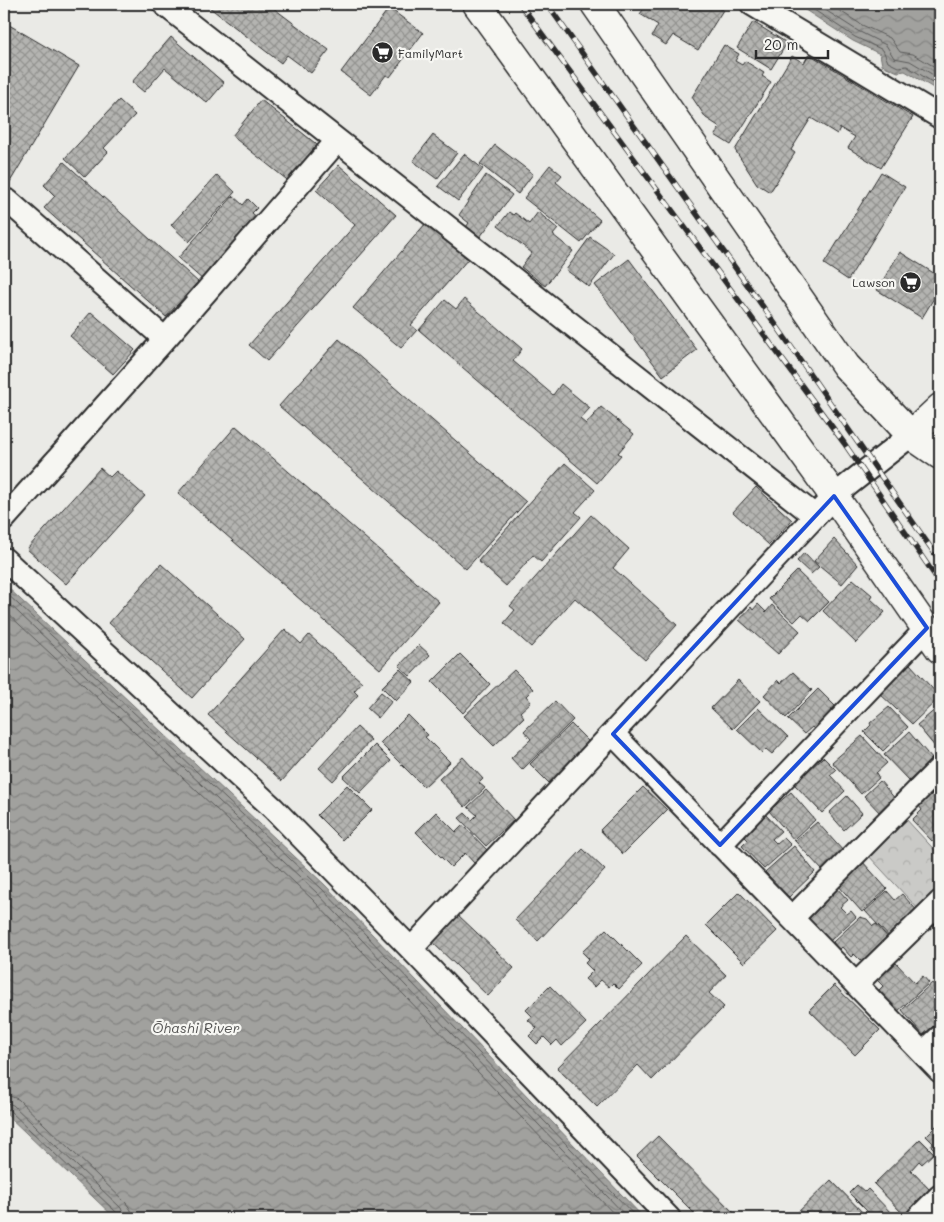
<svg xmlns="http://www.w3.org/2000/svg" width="944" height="1222" font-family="Mali,sans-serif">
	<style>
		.park { fill: url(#park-crowns); stroke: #7a7a79 }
		.water { fill: url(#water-waves); stroke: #727270 }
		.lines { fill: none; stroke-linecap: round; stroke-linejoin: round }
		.shore { stroke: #5a5a59; stroke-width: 1 }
		.building { fill: url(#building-cross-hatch); stroke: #2b2b2b }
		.street-casing { stroke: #2b2b2b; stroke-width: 26 }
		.secondary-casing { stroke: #2b2b2b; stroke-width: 31 }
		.street { stroke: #f6f6f2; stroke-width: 22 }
		.secondary { stroke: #f6f6f2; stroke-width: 28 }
		.rail-casing { stroke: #2b2b2b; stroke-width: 5.5 }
		.rail { stroke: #f6f6f2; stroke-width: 4; stroke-dasharray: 11; stroke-linecap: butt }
		.marked { fill: none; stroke: #1d4ed8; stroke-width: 4; stroke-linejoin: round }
		.labels { text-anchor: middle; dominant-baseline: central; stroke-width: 4.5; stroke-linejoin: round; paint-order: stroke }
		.poi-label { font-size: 12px; fill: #2b2b2b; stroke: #f6f6f2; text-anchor: start }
		.water-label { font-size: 14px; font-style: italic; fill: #545453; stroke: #f6f6f2 }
	</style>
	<defs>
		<pattern id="park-crowns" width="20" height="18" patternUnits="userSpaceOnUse" patternTransform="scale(1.25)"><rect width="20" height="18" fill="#cacac7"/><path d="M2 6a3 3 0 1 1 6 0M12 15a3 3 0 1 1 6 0" fill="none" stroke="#aeaeab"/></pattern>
		<pattern id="water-waves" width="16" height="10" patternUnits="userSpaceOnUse" patternTransform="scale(1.25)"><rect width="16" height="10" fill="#a1a19e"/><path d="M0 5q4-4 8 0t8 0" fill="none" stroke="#838381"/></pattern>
		<pattern id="building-cross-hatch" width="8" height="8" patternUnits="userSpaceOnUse" patternTransform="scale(1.25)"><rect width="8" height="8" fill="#b4b4b1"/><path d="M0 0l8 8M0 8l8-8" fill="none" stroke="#939390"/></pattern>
	</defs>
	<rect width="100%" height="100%" fill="#eaeae6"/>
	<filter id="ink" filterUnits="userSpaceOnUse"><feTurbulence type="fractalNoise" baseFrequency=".02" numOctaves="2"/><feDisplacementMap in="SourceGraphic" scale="10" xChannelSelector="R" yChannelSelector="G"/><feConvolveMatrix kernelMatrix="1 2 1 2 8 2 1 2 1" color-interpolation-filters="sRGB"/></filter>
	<g filter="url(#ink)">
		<path class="park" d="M905 818 940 856V893L921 912 867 854Z"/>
		<path class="water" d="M796 4H938L940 5V92L905 71 898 72 882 65 880 54 853 41Z
			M4 584 325 885 644 1218H115L4 1112Z"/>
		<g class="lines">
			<path class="shore" d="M805 4 855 37 883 50 888 62 898 67 907 66 940 87
				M816 4 858 31 886 45 894 58 910 61 940 79
				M829 4 862 25 890 38 900 52 913 54 940 70
				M4 591 322 889 637 1218
				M4 599 317 893 628 1218
				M4 610 312 899 618 1218
				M4 1094 18 1099 126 1203 131 1210 132 1218
				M4 1102 13 1105 121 1208 125 1218
				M4 1108 9 1110 116 1212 118 1218"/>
		</g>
		<path class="building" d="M205 4H268L329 50 311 73 287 55 281 63Z
			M647 4H713L723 10 698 50 673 35 666 45 652 36 658 25 640 14Z
			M389 8 423 33 390 77 386 75 371 95 341 72Z
			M4 22 79 66 4 192Z
			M753 22 787 43 771 69 737 48Z
			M171 37 224 83 207 103 165 68 144 92 132 82Z
			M724 45 739 54 735 61 742 65 745 61 764 73 762 76 771 82 731 145 715 135 720 127 706 118 692 97Z
			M809 54 913 117 881 168 848 148 855 137 840 128 837 134 811 118 791 150 795 153 770 192 757 184 735 150 792 56 804 63Z
			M119 100 135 115 104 148 108 152 85 177 65 158Z
			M261 100 320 147 291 183 232 136Z
			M433 135 457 153 437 179 413 161Z
			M495 145 533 174 518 194 480 164Z
			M464 154 483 169 458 201 438 186Z
			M64 162 198 282 166 317 44 208 55 196 44 185Z
			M339 165 396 215 267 361 249 345 355 225 316 190Z
			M550 165 562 175 556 182 600 220 581 243 524 198Z
			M881 172 905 187 848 280 824 264Z
			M217 175 235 192 189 242 171 225Z
			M486 175 512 195 480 237 466 227 469 223 459 215Z
			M233 196 243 205 248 199 257 208 252 213 259 219 204 281 178 258Z
			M509 212 513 215 515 213 529 224 538 212 558 229 553 235 573 251 545 286 521 267 532 253 498 226Z
			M426 223 468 259 411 325 417 330 401 348 353 308Z
			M590 237 614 254 589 287 566 270Z
			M900 252 940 277V288L922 318 877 290Z
			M629 259 697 350 663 376 595 285Z
			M464 299 522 349 513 361 553 395 561 384 590 408 580 419 586 424 601 407 634 434 618 453 621 455 597 483 419 330 445 300 456 309Z
			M91 312 135 350 113 374 70 336Z
			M339 339 526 502 466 569 279 406Z
			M236 426 439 602 380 669 178 493Z
			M565 463 595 490 575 512 581 517 541 562 533 555 506 586 478 561Z
			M100 468 110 477 116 471 145 496 66 584 27 549Z
			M756 487 792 520 769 545 733 512Z
			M591 515 629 549 613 568 677 625 645 660 575 598 531 647 504 623 515 610 510 606Z
			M834 539 858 565 842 584 814 561Z
			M804 553 819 567 811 574 797 561Z
			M161 564 245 639 192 698 109 623Z
			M797 571 829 602 810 621 802 614 794 622 769 599Z
			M853 579 872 595 870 598 885 612 856 643 823 611Z
			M758 604 766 612 772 605 800 631 778 654 739 620 751 607 753 610Z
			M285 629 301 644 309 635 362 682 354 691 358 695 282 781 208 715Z
			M419 645 430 655 410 676 399 666Z
			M460 654 490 684 463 713 432 682Z
			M910 664 940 697 912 724 879 693Z
			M400 669 414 682 396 701 382 687Z
			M514 670 533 689 526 696 531 702 520 712 524 717 494 746 464 716Z
			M793 672 812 690 786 718 764 695 778 680 781 683Z
			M738 680 760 701 733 729 711 708Z
			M818 689 839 710 817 733 812 727 804 734 788 719Z
			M381 692 392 701 378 718 367 708Z
			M555 701 573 720 522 770 511 758 531 739 524 731Z
			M889 707 908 727 883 751 864 732 871 725 870 723Z
			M758 708 788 737 772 754 766 749 762 753 737 729Z
			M937 708 940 711V744L936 748 917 725Z
			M408 715 428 735 425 737 450 762 424 787 380 743Z
			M571 724 591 744 550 784 530 764Z
			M357 727 371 740 333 781 319 768Z
			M909 732 933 760 909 781 884 755Z
			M862 736 887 763 876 773 879 778 861 794 832 762Z
			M375 745 391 761 360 793 343 777Z
			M463 757 483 779 479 783 485 788 465 807 439 779Z
			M823 757 836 770 830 775 845 791 822 813 794 784Z
			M880 781 897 801 882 815 864 796Z
			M347 785 372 810 342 840 317 815Z
			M934 785 940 791V833L932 841 912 820 922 810 919 806 924 801 921 798Z
			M643 787 667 810 623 854 600 830Z
			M486 790 514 820 486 846 459 818 465 813 472 820 477 815 468 807Z
			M791 792 815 820 794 840 769 811Z
			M847 796 862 813 844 830 829 813Z
			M436 812 456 832 463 825 487 850 474 863 465 853 451 867 416 832Z
			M765 814 781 831 772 839 777 844 784 838 791 845 764 869 742 846 748 840 743 835Z
			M817 822 844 852 823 871 795 841Z
			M794 846 815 872 789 897 765 872Z
			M583 849 605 870 538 941 515 920Z
			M862 861 887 889 862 912 837 884Z
			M835 886 848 900 840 907 847 914 851 911 856 917 830 941 804 914Z
			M887 891 895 900 902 894 921 915 892 940 865 911Z
			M739 892 777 931 744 963 706 925Z
			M457 914 514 968 488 996 431 941Z
			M860 917 867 919 873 926 876 924 891 941 865 965 854 954 851 957 842 947 839 950 833 942Z
			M606 929 642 965 619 989 613 983 609 987 601 980 594 987 585 979 593 971 585 963 589 959 582 952Z
			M686 936 726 975 709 993 724 1007 652 1080 638 1065 597 1107 557 1068Z
			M896 963 915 983 923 976 929 983 897 1012 878 991 883 986 877 980Z
			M932 983 940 992V1020L923 1035 902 1010Z
			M834 985 880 1030 855 1055 809 1010Z
			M550 986 586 1023 562 1046 557 1040 552 1045 544 1037 537 1044 529 1036 537 1028 528 1020 532 1016 526 1010Z
			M940 1122V1155L931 1146 933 1143 926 1136Z
			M658 1136 739 1218H699L637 1156Z
			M920 1139 934 1153 922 1164 919 1161 911 1170 930 1190 904 1215 874 1184Z
			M831 1180 868 1218H792Z
			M857 1185 865 1192 868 1189 896 1218H874L849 1193Z"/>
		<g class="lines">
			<defs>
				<path id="street" d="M164 4 815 516
					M752 4 940 117
					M8 201 165 339
					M4 519 165 339 337 141
					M4 559 273 808 411 949 669 1218
					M613 734 940 1071
					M720 845 927 628
					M792 918 940 768
					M411 949 834 496 911 435
					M856 984 940 902
					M923 1053 940 1037
					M918 1218 940 1196"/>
				<path id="secondary" d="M477 4 834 496 940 649
					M595 4 846 366 911 435 940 455
					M911 435 940 408"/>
			</defs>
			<use href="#street" class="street-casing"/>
			<use href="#secondary" class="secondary-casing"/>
			<use href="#street" class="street"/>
			<use href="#secondary" class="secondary"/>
			<defs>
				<path id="rail" d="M520 4 844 443 940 583
					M547 4 776 325 940 561"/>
			</defs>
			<use href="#rail" class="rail-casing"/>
			<use href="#rail" class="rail"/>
		</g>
	</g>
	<path class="marked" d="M834 496 927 628 720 845 613 734Z"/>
	<defs>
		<symbol id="supermarket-disc" viewBox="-11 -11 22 22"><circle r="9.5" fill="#2b2b2b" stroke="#f6f6f2"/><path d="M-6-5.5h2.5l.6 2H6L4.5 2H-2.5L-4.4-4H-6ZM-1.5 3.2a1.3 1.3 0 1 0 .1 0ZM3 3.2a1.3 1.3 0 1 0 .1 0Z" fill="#fff"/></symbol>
	</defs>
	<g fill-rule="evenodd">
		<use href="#supermarket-disc" x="370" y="40" width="25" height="25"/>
		<use href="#supermarket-disc" x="898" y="270" width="25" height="25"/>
	</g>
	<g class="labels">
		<g class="poi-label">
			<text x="398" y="53">FamilyMart</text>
			<text x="895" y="282" text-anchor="end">Lawson</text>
		</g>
		<g class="water-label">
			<text x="196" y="1027">Ōhashi River</text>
		</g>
	</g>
	<rect width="944" height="1222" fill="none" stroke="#f6f6f2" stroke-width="20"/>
	<rect x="10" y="10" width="924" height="1202" fill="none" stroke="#2b2b2b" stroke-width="2" filter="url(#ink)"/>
	<path d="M756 50v8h72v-8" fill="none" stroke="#2b2b2b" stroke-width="2.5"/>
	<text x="764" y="50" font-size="15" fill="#2b2b2b" stroke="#f6f6f2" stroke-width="4" paint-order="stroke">20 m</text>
</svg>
